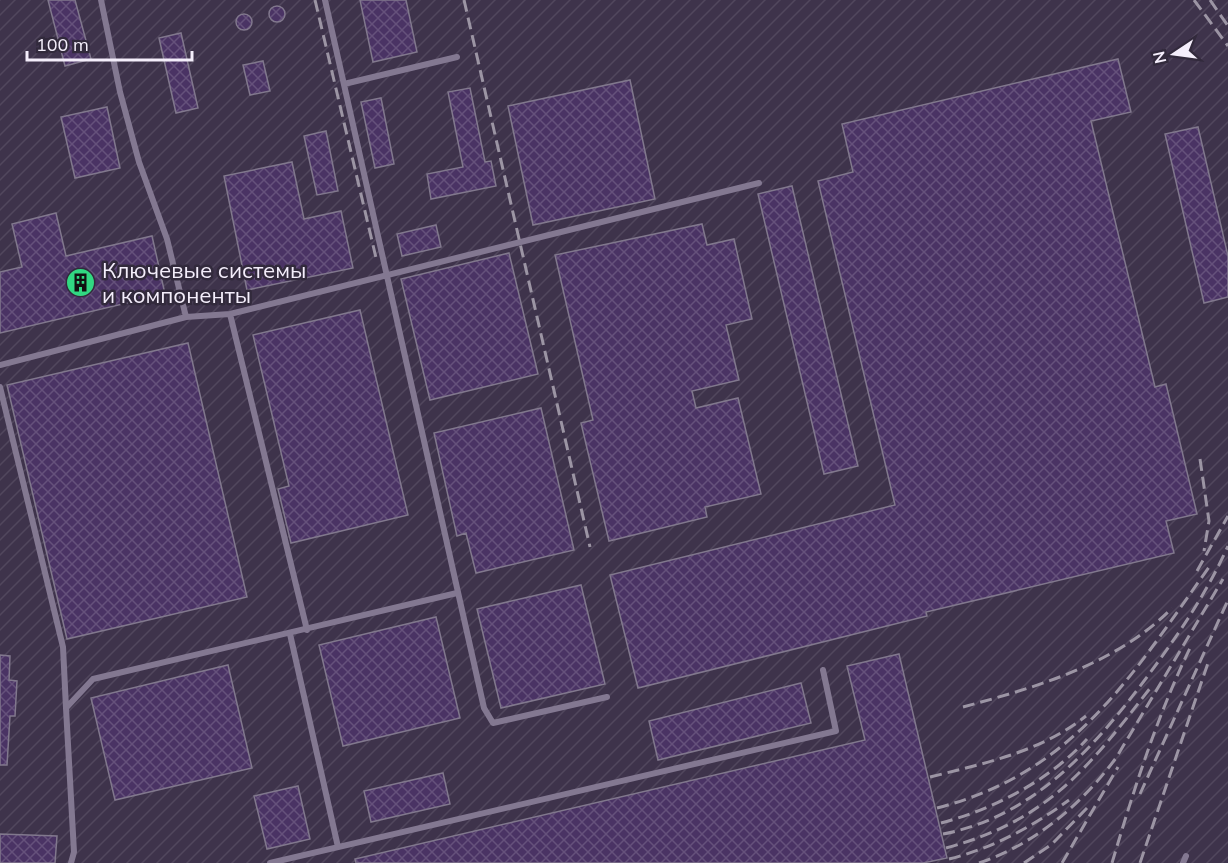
<svg xmlns="http://www.w3.org/2000/svg" width="1228" height="863" font-family="Mulish,sans-serif">
	<style>
		.industrial { fill: url(#industrial-furrows) }
		.building { fill: url(#building-cross-hatch); stroke: #81788d; stroke-width: 1.5 }
		.lines { fill: none; stroke-linecap: round; stroke-linejoin: round }
		.lane { stroke: #837891; stroke-width: 6 }
		.rail { stroke: #9c95a4; stroke-width: 3; stroke-dasharray: 12 6; stroke-linecap: butt }
		.labels { text-anchor: middle; dominant-baseline: central; stroke-width: 5; stroke-linejoin: round; paint-order: stroke }
		.poi-label { font-size: 22px; fill: #f4eefb; stroke: #322a3c; text-anchor: start }
	</style>
	<defs>
		<pattern id="industrial-furrows" width="10" height="10" patternUnits="userSpaceOnUse" patternTransform="scale(1.5)"><rect width="10" height="10" fill="#3e334b"/><path d="M-1 1l2-2M0 10L10 0M9 11l2-2" fill="none" stroke="#51475d"/></pattern>
		<pattern id="building-cross-hatch" width="8" height="8" patternUnits="userSpaceOnUse" patternTransform="scale(1.5)"><rect width="8" height="8" fill="#4a3364"/><path d="M0 0l8 8M0 8l8-8" fill="none" stroke="#65517b"/></pattern>
	</defs>
	<rect width="100%" height="100%" fill="#322a3c"/>
	<path class="industrial" d="M0 0H1228V863H0Z"/>
	<path class="building" d="M48 0H75L91 59 65 66Z
		M360 0H406L417 52 373 62Z
		M269 14a8 8 0 1 1 16 0a8 8 0 1 1-16 0Z
		M236 22a8 8 0 1 1 16 0a8 8 0 1 1-16 0Z
		M181 33 198 108 176 113 159 38Z
		M1118 59 1131 112 1091 121 1155 387 1166 384 1197 514 1166 521 1174 553 926 612 927 616 638 688 610 575 895 505 818 181 853 172 842 124Z
		M263 61 270 91 250 95 243 65Z
		M630 80 655 199 533 225 508 106Z
		M470 88 485 162 491 161 496 186 431 199 427 174 463 167 448 92Z
		M381 98 394 164 375 168 361 102Z
		M107 107 120 168 75 178 61 117Z
		M1198 127 1228 256V297L1204 303 1165 134Z
		M326 131 338 191 317 195 304 136Z
		M292 162 304 219 341 211 353 268 247 290 224 176Z
		M792 186 858 466 824 474 758 194Z
		M56 213 66 256 152 236 165 294 0 333V272L22 267 12 224Z
		M702 224 707 245 734 239 752 319 726 325 739 380 692 391 696 408 738 398 761 494 705 507 707 517 609 541 581 423 593 420 555 255Z
		M436 225 441 247 402 256 397 234Z
		M509 253 538 374 430 400 401 279Z
		M360 310 408 515 291 543 278 489 289 486 253 335Z
		M188 343 247 597 67 639 7 385Z
		M541 408 574 550 476 573 466 533 457 536 434 433Z
		M581 585 605 684 501 708 477 609Z
		M436 617 460 718 343 746 319 645Z
		M899 654 947 858 923 863H356L355 859 865 740 847 666Z
		M0 655 10 656 9 680 17 681 15 716H10L7 765H0Z
		M228 665 252 768 115 800 91 698Z
		M801 683 811 723 658 760 649 721Z
		M443 773 450 804 371 822 364 791Z
		M298 786 310 839 267 849 254 796Z
		M0 834 57 836 55 863H0Z"/>
	<g class="lines">
		<path class="lane" d="M101 0 120 92 139 162 167 239 186 317
			M325 0 484 708 493 723 607 697
			M344 84 457 57
			M230 314 307 630
			M0 365 186 317 230 314 759 183
			M0 387 63 647 66 708
			M290 634 338 847
			M71 863 74 852 66 708 93 679 457 593
			M270 863 836 731 823 670
			M1183 863 1186 856"/>
		<path class="rail" d="M315 0 377 262
			M464 0 590 547
			M1194 0 1228 46
			M1210 0 1228 26
			M1200 459 1209 521 1204 551
			M1197 571 1228 516
			M963 707C1037 687 1117 664 1172 608
			M930 777C986 763 1040 752 1086 716
			M1140 794 1228 600
			M937 808C1077 772 1133 673 1212 563
			M941 823C994 809 1050 780 1087 739
			M943 834C1032 817 1092 750 1144 681 1176 638 1206 595 1228 546
			M946 848C1049 820 1089 767 1151 687
			M949 859C993 848 1032 827 1069 800
			M979 863C1035 844 1081 805 1116 758L1223 579
			M1024 863 1052 844 1089 806
			M1062 863 1118 767
			M1112 863C1134 789 1157 716 1191 646
			M1140 863 1209 660"/>
	</g>
	<defs>
		<symbol id="building-disc" viewBox="-11 -11 22 22"><circle r="9.5" fill="#31d882" stroke="#322a3c"/><path d="M-4-6H4V6H1V3H-1V6H-4ZM-2.5-4.3h1.7v1.8h-1.7ZM.8-4.3h1.7v1.8H.8ZM-2.5-1h1.7V.8h-1.7ZM.8-1h1.7V.8H.8Z" fill="#111"/></symbol>
	</defs>
	<g fill-rule="evenodd">
		<use href="#building-disc" x="64" y="266" width="33" height="33"/>
	</g>
	<g class="labels">
		<g class="poi-label">
			<text x="102" y="270">Ключевые системы<tspan x="102" dy="25">и компоненты</tspan></text>
		</g>
	</g>
	<g transform="translate(1174 54) rotate(257)" stroke="#322a3c" stroke-width="4.5" paint-order="stroke">
	<path d="M0-4.5L10 22L0 15L-10 22Z" fill="#f4eefb"/>
	<text y="-9" font-size="16" font-weight="bold" text-anchor="middle" fill="#f4eefb">N</text>
	</g>
	<path d="M27 51v9h165v-9" fill="none" stroke="#f4eefb" stroke-width="3"/>
	<text x="36" y="51" font-size="18" fill="#f4eefb" stroke="#322a3c" stroke-width="4.5" paint-order="stroke">100 m</text>
</svg>
